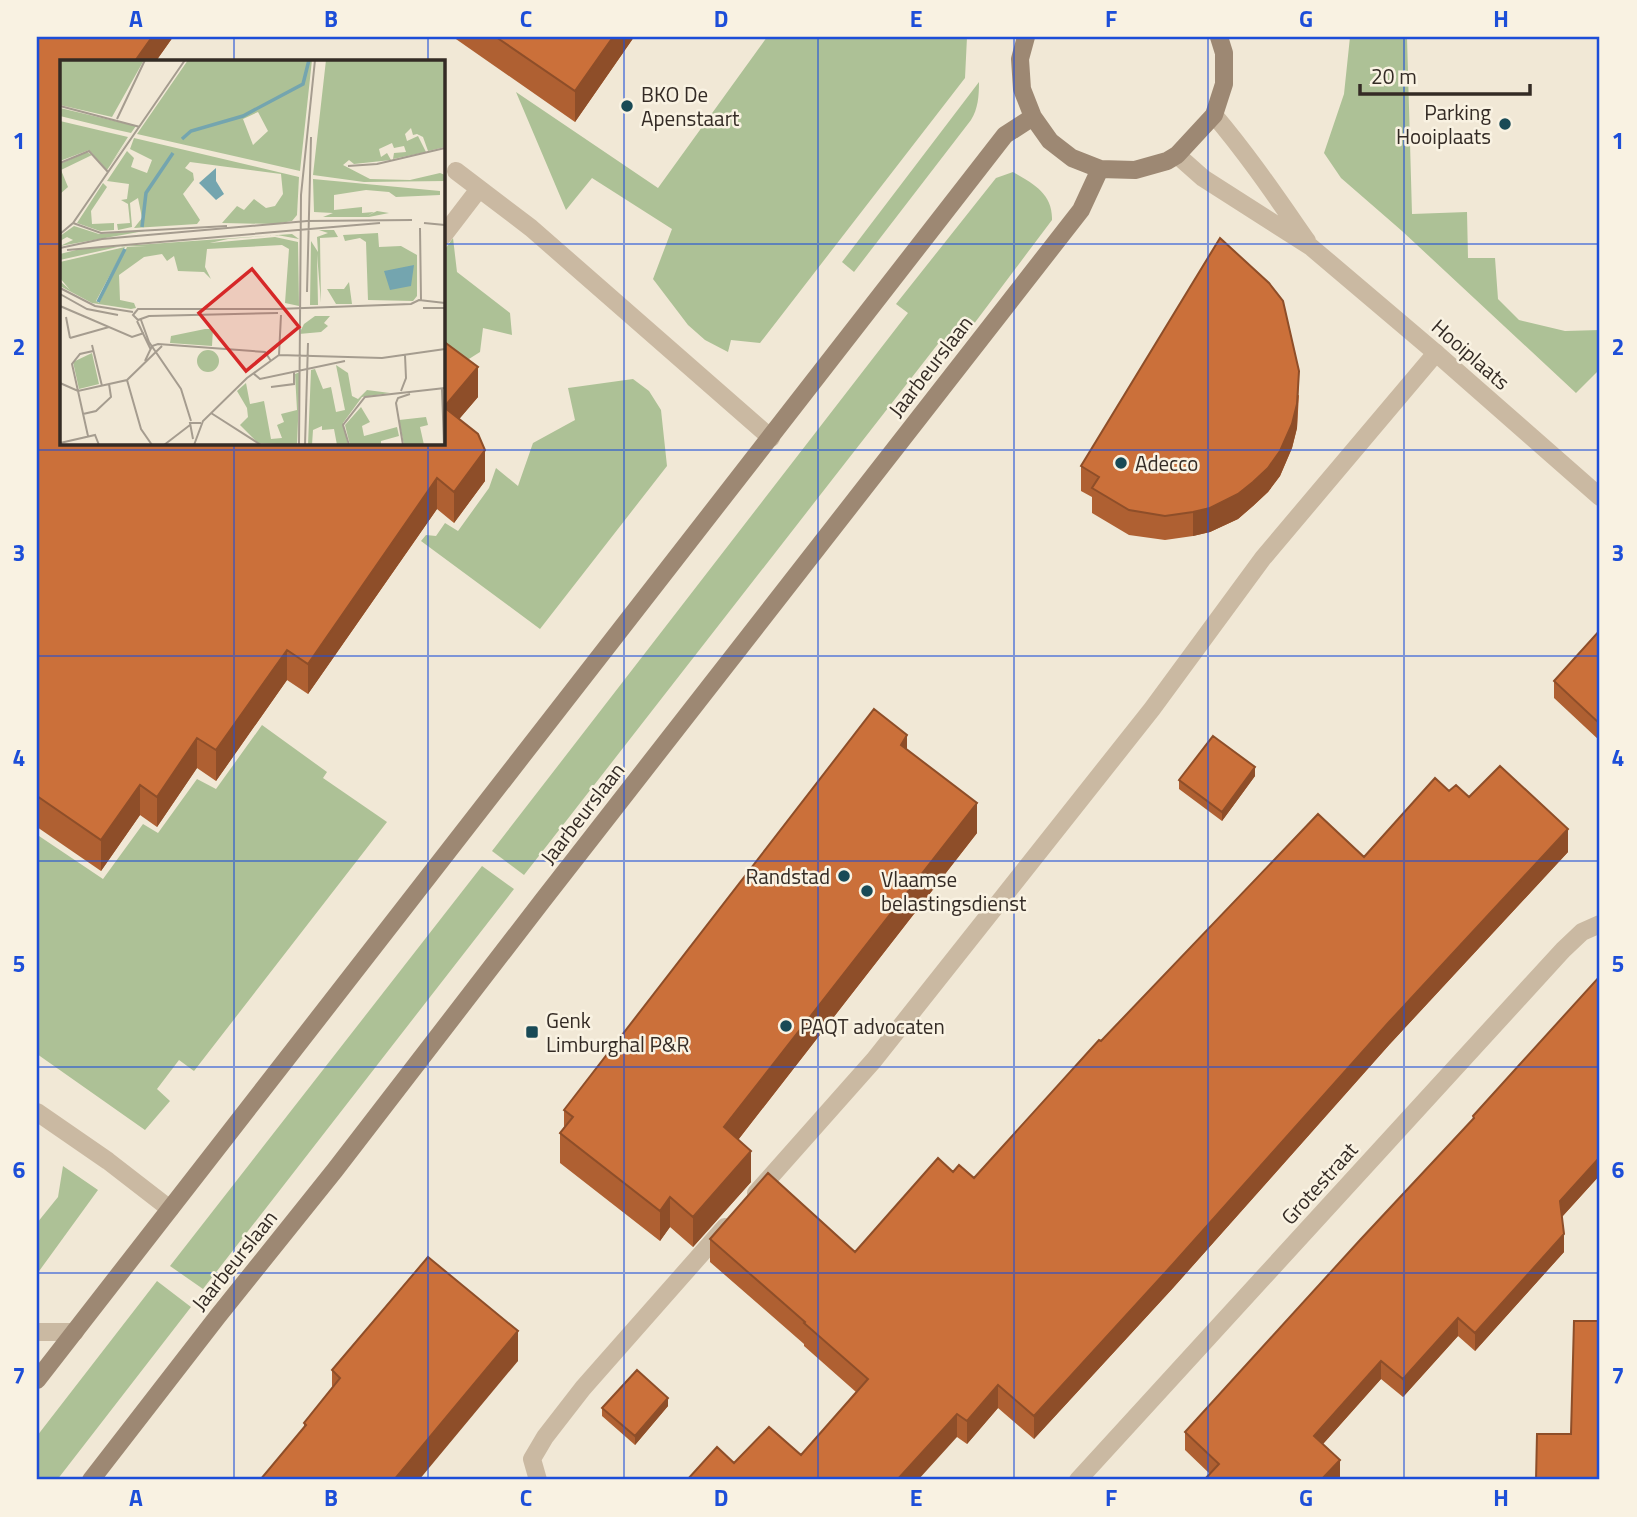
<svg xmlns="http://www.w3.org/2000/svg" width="1637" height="1517" font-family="'Titillium Web',sans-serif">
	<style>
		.green { fill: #adc196 }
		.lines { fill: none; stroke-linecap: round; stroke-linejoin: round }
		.lane { stroke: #cab9a2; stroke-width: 18 }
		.street { stroke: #cab9a2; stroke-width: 18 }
		.secondary { stroke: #9d8873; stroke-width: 18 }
		.wall { fill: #af6032 }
		.shaded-wall { fill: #8e4e29 }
		.building { fill: #cb703a; stroke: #8e4e29; stroke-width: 2 }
		.grid { fill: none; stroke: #1d4ed8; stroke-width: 2; stroke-opacity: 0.55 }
		.poi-dot { fill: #194a56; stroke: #f9f2e2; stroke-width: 2.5 }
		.labels { text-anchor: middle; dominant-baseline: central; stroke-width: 5; stroke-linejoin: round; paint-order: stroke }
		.poi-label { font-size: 21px; fill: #342b25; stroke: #f9f2e2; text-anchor: start }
		.street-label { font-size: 21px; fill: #342b25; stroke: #f9f2e2 }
		.inset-river { fill: none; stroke: #74a5af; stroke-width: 3.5 }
		.inset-road { fill: none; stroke: #a59c8f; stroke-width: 2 }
		.view { fill: #d62828; fill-opacity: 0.15; stroke: #d62828; stroke-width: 3.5 }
		.inset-edge { fill: none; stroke: #342b25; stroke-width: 3.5 }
		.neatline { fill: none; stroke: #1d4ed8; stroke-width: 2.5 }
		.grid-label { font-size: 23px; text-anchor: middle; font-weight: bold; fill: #1d4ed8 }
	</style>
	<rect width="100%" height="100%" fill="#f1e8d6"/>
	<path class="green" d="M767 37H967L965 78 760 343 731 340 728 352 705 340 688 325 653 279 672 229 592 178 566 210 516 92 658 188Z
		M1350 37H1407L1412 214 1467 212 1468 258H1495L1498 299 1519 320 1565 331 1600 330V369L1576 393 1402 231 1341 178 1324 153 1344 94Z
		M979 82C979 96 978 109 971 120L854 272 842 262Z
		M1013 172C1033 183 1053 194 1052 220L955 349 941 340 524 875 492 851 908 313 896 304 996 178Z
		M453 238 457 272 510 313 512 335 483 328 480 352 450 371 443 365V252Z
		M633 379 649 391 661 410 667 466 540 629 421 541 426 535 436 536 445 523 458 531 489 488 496 468 518 486 533 443 575 420 568 388Z
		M262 725 327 772 323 778 387 822 194 1071 179 1060 157 1089 170 1101 145 1130 37 1054V840L39 836 103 879 143 824 158 833 197 779 216 789Z
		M482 866 514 889 203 1289 170 1266Z
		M63 1166 98 1190 37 1274V1223L58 1197Z
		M157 1281 191 1307 57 1480H37V1436Z"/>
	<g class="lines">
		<path class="lane" d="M456 171 531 228 771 438
			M443 236 479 189
			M37 1112 108 1161 170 1209
			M756 1193 874 1060 1152 709 1263 558 1436 353
			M37 1332H75
			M538 1480 532 1459 545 1437 583 1388 725 1227"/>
		<path class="street" d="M1214 115C1248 155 1277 198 1307 241
			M1177 155 1203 178 1311 247 1436 353 1600 497
			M1078 1480 1563 950 1582 932 1600 924"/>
		<path class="secondary" d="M1026 37 1020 59 1022 89 1033 117 1050 141 1072 158 1100 169 1135 170 1167 161 1177 155 1214 115 1224 84V53L1219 37
			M37 1380 1005 135 1033 117
			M91 1480 218 1316 335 1170 543 900 1081 210 1100 169"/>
	</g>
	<path class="wall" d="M37 37H173L156 61H61V443H443V341L478 397 459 419 485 481 454 523 437 509 308 694 287 680 216 781 197 768 157 827 140 815 101 871 37 827Z
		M453 37H634L575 122Z
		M1299 395 1297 428 1292 448 1280 476 1268 492 1253 506 1238 519 1210 532 1193 536 1165 540 1129 535 1092 513V497L1081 491V466Z
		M1600 630V741L1554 698V681Z
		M907 750 977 833 738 1140 751 1182 693 1247 670 1227 660 1241 560 1163V1133L564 1127V1110Z
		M1255 776 1222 821 1179 789V780Z
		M1449 791 1469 797 1568 852 1389 1045 1173 1288 1034 1439 998 1408 967 1444 957 1437 734 1463 801 1455 856 1392 804 1346V1344L710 1262V1239L855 1252 953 1172 974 1178 1101 1041 1364 857Z
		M1600 976V1175L1562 1217 1564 1252 1475 1351 1458 1336 1403 1397 1381 1379 1323 1444 1340 1478 1210 1474 1185 1450V1432L1473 1119V1116Z
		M518 1361 304 1428V1423L332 1388V1370Z
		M668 1406 635 1445 602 1416V1408Z"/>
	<path class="shaded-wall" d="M152 37H173L156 61H135Z
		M613 37H634L575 122V91Z
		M478 367V397L444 437V407Z
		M1299 371 1297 428 1292 448 1280 476 1268 492 1253 506 1238 519 1210 532 1193 536V512Z
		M485 450V481L454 523V492Z
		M437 478V509L308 694V664Z
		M287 650V680L216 781V750Z
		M907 735V765L901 745Z
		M197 738V768L157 827V797Z
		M1255 767V776L1222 821V812Z
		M140 785V815L101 871V840Z
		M977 803V833L724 1158V1127Z
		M1568 829V852L1389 1045 1173 1288 1034 1439V1416L1389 1022Z
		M751 1151V1182L693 1247V1217Z
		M1600 1157V1175L1560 1219V1201Z
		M670 1197V1227L660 1241V1211Z
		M1564 1234V1252L1475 1351V1333Z
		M1458 1318V1336L1403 1397V1379Z
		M518 1331V1361L419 1480H394Z
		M1381 1361V1379L1314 1454V1436Z
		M998 1385V1408L967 1444V1421Z
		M668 1398V1406L635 1445V1436Z
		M957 1414V1437L918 1480H897Z
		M1340 1460V1478L1338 1480H1321Z"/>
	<path class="building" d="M37 37H152L135 61H61V443H443V341L478 367 444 407 478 434 485 450 454 492 437 478 308 664 287 650 216 750 197 738 157 797 140 785 101 840 37 796Z
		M496 37H613L575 91Z
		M1220 238 1269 283 1283 301 1299 371 1297 404 1292 424 1280 451 1268 468 1253 482 1238 494 1210 508 1193 512 1165 516 1129 510 1092 488 1099 477 1081 466Z
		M1600 630V724L1554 681Z
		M874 709 907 735 901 745 977 803 724 1127 751 1151 693 1217 670 1197 660 1211 560 1133 573 1117 564 1110Z
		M1213 736 1255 767 1222 812 1179 780Z
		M1500 766 1568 829 1389 1022 1173 1264 1034 1416 998 1385 967 1421 957 1414 897 1480H687L717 1447 734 1463 769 1427 801 1455 868 1379 804 1323 805 1322 710 1239 768 1173 855 1252 938 1158 953 1172 959 1165 974 1178 1099 1040 1101 1041 1318 814 1364 857 1435 778 1449 791 1456 785 1469 797Z
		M1600 976V1157L1560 1201 1564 1234 1475 1333 1458 1318 1403 1379 1381 1361 1314 1436 1340 1460 1321 1480H1204L1219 1464 1185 1432 1360 1240 1474 1118 1473 1116Z
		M428 1257 518 1331 394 1480H260L306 1425 304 1423 340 1378 332 1370Z
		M1574 1321H1600V1480H1536L1537 1434H1571Z
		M637 1370 668 1398 635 1436 602 1408Z"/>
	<path class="grid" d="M234 37V61M428 37V61M624 37V1480M818 37V1480M1014 37V1480M1208 37V1480M1404 37V1480M37 244H61M443 244H1600M234 443V1480M428 443V1480M37 450H1600M37 656H1600M37 861H1600M37 1067H1600M37 1273H1600"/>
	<g class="poi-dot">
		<circle cx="627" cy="106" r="7"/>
		<circle cx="1505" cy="124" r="7"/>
		<circle cx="1121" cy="463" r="7"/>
		<circle cx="844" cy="876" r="7"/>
		<circle cx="867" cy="891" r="7"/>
		<circle cx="786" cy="1026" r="7"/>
		<rect x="525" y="1025" width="14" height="14" rx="3.5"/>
	</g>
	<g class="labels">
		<g class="poi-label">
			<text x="641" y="94">BKO De<tspan x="641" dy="24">Apenstaart</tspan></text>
			<text x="1491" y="112" text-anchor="end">Parking<tspan x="1491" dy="24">Hooiplaats</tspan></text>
			<text x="1135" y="463">Adecco</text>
			<text x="830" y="876" text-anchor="end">Randstad</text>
			<text x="881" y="879">Vlaamse<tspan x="881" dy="24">belastingsdienst</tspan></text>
			<text x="546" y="1020">Genk<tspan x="546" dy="24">Limburghal P&amp;R</tspan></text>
			<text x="800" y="1026">PAQT advocaten</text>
		</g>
		<g class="street-label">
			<text transform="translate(1471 354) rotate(41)">Hooiplaats</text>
			<text transform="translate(930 366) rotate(-52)">Jaarbeurslaan</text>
			<text transform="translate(582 813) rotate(-52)">Jaarbeurslaan</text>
			<text transform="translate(1319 1183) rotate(-48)">Grotestraat</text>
			<text transform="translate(234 1260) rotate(-51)">Jaarbeurslaan</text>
		</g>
	</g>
	<g transform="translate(60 60)">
		<rect width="385" height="385" fill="#f1e8d6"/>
		<path d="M0 0H84L52 57 0 45ZM128 0H252L240 111 77 74ZM198 52 208 71 193 85 183 59ZM266 0H385V87L368 91 363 77 357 74 353 75 351 68 345 74 347 81 358 76 366 92 333 99 334 93 346 92 344 86 334 88 332 83 319 89 321 97 327 93 331 100 294 104 289 100 283 105 310 119 350 120 380 113 385 115V121L304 122 253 115ZM0 48 76 66 71 73 53 69 0 56ZM0 61 68 77 50 105 70 77 47 110 29 90 0 101ZM74 78 239 117 237 155 232 161 215 164 162 163 177 146 184 150 194 139 206 148 215 146 223 134 221 114 130 102 125 108 133 113 134 120 123 134 140 160 137 164 74 168 82 158 78 138 70 143 72 167 58 170 57 164 70 163 68 144 61 140 67 139 69 124 47 121 67 91 74 98 71 107 87 113 92 100 70 89ZM27 92 32 95 1 110 8 127 0 134V104ZM253 119 380 131V135L336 137 329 132 306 130 274 135V150L302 147V153L314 152 307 156 317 151 329 153 309 157H263L273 153 254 152ZM43 123 47 127 31 151 32 164 54 163V170L40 171 17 163ZM14 166 39 174 90 170 0 186 13 180 7 177 0 181V176ZM259 170H274L278 177 260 178 261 243 257 194 258 245H250L251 181 258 192 257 177 268 173ZM318 173 319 187 341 186 357 195V236L353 241 308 240 306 182 300 178 285 181 283 175ZM232 174 239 179 217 175 168 179 150 183 215 177 238 182 239 246 225 243 229 189 222 185 147 189 145 207 151 219 144 212 118 211 114 196 107 201 102 194 84 197 59 215 60 240 74 243 76 248 71 249 32 243 0 226V221L10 230 0 218V202L65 187 36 241 39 243 67 187H87L62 186 0 200V194L20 189ZM289 222 292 244H276L267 229H284ZM255 256H270L264 263 268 266 261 272 239 274 244 264ZM145 269H153L152 286 110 283 111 276ZM137 301a11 11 0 1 1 22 0a11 11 0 1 1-22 0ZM32 293 39 324 19 329 13 302ZM276 305 288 313 292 336 298 339 307 330 330 333 302 337 283 363 288 385H277L274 369 262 370V366L253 370 252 385H248L251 310 255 309 263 329 271 327 276 352 285 350ZM240 312 237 385 198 383 180 365 188 357 187 348 177 331 186 323 190 344 204 341 211 379 222 378 217 365 224 362 221 354 237 350 235 314ZM301 347 310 362 302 366 304 376 337 367 339 376 321 381V385H290L285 365ZM366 357 368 365 360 367 364 385H344L339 360Z" fill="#adc196" fill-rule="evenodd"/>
		<path d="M156 108V121L164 134 156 140 139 123ZM354 205 351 226 330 230 324 211Z" fill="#74a5af"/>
		<path class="inset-river" d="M122 79 131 71 183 56 243 24 249 0M82 167 86 133 113 93M38 242 65 189"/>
		<path class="inset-road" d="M0 46 80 67M57 59 85 0M0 103 29 91 48 112M288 106 317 104 385 88M13 163 41 173 167 166M364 163 385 165M360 168 361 240M0 174 13 163 125 0M0 188 42 179 247 161 352 160M7 190 320 163M0 228 35 246 73 252M247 232 251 77M0 234 27 249 58 255M0 246 72 277 84 273M363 248H385M218 253 89 256 78 260 73 255 78 249H218L351 244 359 240 385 243M6 257 10 278M81 260 89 282 121 329 131 361M77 261 91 290M10 278 49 267M32 285 42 326M219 295 221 255M85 301 92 286 98 284 205 292 211 301M193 313 200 319 285 301M67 320 81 369 92 385M0 323 18 331 67 320 102 286M211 327 234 324V312M382 329 384 385M341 331 346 318 345 295M151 353 201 385M23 354 36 351 51 337 49 324M28 376 12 304 20 294 33 291M133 379 130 363H141M0 383 35 375 39 385M104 385 130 365M134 385 143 361 187 318 219 295 322 298 385 289M239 385 241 135 255 0M245 385 248 283M289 385 283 365 305 337 385 328M343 385 336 343 338 338 350 334"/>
		<path class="view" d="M192 209 239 267 186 311 139 253Z"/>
		<rect width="385" height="385" class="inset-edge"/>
	</g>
	<rect width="1637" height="1517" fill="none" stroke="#f9f2e2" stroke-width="77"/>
	<path d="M1360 84v10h170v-10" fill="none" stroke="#342b25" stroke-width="3.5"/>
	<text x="1371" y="84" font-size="21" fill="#342b25" stroke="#f9f2e2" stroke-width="5" paint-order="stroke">20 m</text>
	<rect x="38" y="38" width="1560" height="1440" class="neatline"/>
	<g class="grid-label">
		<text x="136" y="27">A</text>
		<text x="331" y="27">B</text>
		<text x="526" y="27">C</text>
		<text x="721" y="27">D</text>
		<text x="916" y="27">E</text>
		<text x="1111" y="27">F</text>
		<text x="1306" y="27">G</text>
		<text x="1501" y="27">H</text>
		<text x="19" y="149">1</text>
		<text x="1618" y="149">1</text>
		<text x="19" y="355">2</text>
		<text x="1618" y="355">2</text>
		<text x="19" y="561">3</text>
		<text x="1618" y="561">3</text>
		<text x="19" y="766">4</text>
		<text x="1618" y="766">4</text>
		<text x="19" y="972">5</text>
		<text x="1618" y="972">5</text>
		<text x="19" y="1178">6</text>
		<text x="1618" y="1178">6</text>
		<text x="19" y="1384">7</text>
		<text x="1618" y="1384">7</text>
		<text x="136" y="1506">A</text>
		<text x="331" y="1506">B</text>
		<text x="526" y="1506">C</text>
		<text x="721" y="1506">D</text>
		<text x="916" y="1506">E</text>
		<text x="1111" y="1506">F</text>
		<text x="1306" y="1506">G</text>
		<text x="1501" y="1506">H</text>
	</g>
</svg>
